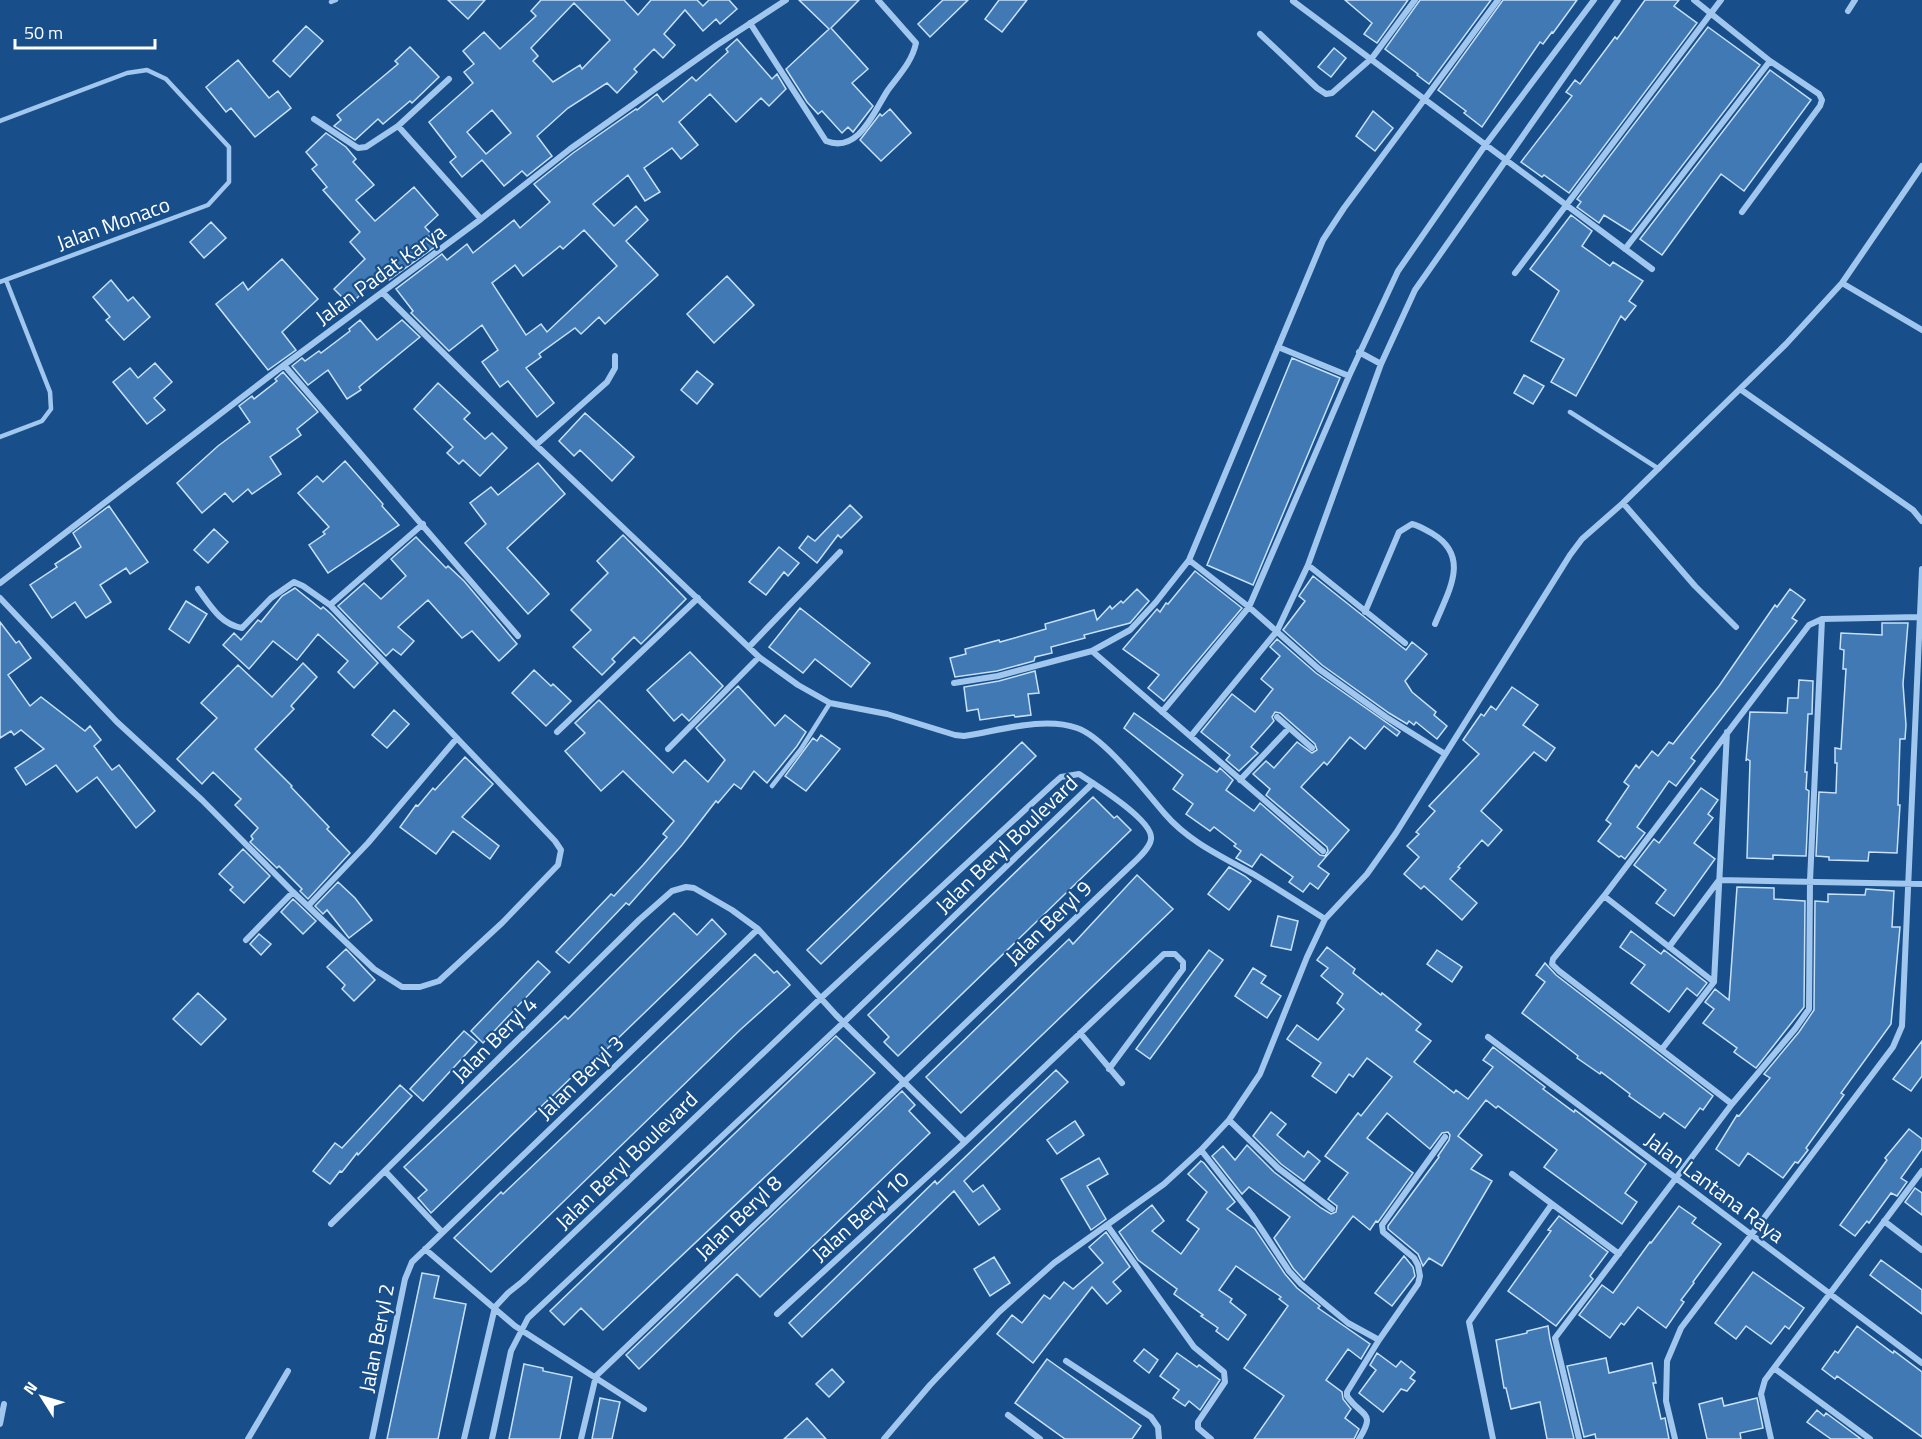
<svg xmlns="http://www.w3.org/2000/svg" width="1922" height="1439" font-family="'Titillium Web',sans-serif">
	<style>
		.building { fill: #4079b3; stroke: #c7e1fa; stroke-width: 1.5; fill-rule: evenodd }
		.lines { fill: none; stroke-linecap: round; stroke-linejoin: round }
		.service { stroke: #a1c7ee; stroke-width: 4.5 }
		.minor { stroke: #a1c7ee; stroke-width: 6 }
		.labels { text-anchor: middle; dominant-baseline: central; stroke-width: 4.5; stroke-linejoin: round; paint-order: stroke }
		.street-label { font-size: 21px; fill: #fff; stroke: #184f8a }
	</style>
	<rect width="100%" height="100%" fill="#184f8a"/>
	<path class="building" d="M448 0H485L468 19Z
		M541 0H624L638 15 651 0H697L703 6 709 0H729L737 9 720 24 716 19 703 31 685 10 664 34 675 45 663 58 654 49 634 69 637 72 617 93 607 83 568 108 537 136 552 156 527 176 522 171 504 186 482 160 462 177 450 162 456 157 429 122 473 83 464 72 474 64 463 51 484 32 500 49 536 16 531 11ZM574 3 610 40 582 69 580 65 553 82 533 61 538 56 531 48ZM492 110 511 133 486 154 467 132Z
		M799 0H859L831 28 868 69 852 83 873 106 853 132 848 127 842 133 822 111 818 114 807 102 786 69 829 29Z
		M943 0H968L930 37 918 24Z
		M999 0H1027L1002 32 985 19Z
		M1345 0H1408L1377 43 1364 34 1372 23Z
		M1420 0H1491L1429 84 1417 75 1418 74 1385 49Z
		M1503 0H1577L1553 33 1552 32 1543 44 1540 42 1482 127 1464 113 1466 111 1438 90Z
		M1645 0H1679L1674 6 1697 23 1569 193 1544 175 1542 177 1521 162 1572 96 1566 92 1575 80 1580 84 1615 37 1617 39Z
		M306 26 323 41 290 77 273 61Z
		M1708 27 1760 65 1631 232 1604 215 1599 223 1577 207 1581 202 1577 199Z
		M737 39 772 79 777 74 786 89 769 106 761 98 736 122 710 94 679 122 698 145 681 159 672 148 644 168 660 192 645 201 628 175 593 204 614 226 636 206 648 220 626 241 658 275 605 324 599 317 581 334 575 328 539 354 541 357 526 368 554 403 537 417 508 381 500 387 482 362 498 350 482 325 449 351 411 313 413 311 396 289 442 254 447 260 467 244 473 253 514 220 520 228 550 202 534 184 573 153 636 109 637 110 657 94 663 102 692 77 696 81 728 52 726 49ZM584 230 617 266 547 332 541 324 526 335 492 283 515 265 523 276 560 246 563 249Z
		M410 47 439 77 412 103 410 101 383 124 378 119 355 140 334 126 341 120 337 115 398 64 395 61Z
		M1334 48 1346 58 1331 77 1318 67Z
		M238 60 269 98 278 91 291 108 255 137 231 108 226 112 206 87Z
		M1770 70 1811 100 1744 191 1721 174 1662 255 1640 239Z
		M890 109 911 133 881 161 860 140 880 114 882 116Z
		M1373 111 1393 128 1375 151 1356 136Z
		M326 133 346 147 356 159 353 162 374 185 356 200 375 221 414 187 438 215 425 227 431 234 429 236 436 246 389 280 385 275 382 277 380 275 350 305 334 289 365 259 350 242 360 232 323 190 327 187 312 169 317 165 306 152Z
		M1571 215 1592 231 1582 246 1610 266 1613 262 1643 281 1629 301 1636 306 1625 320 1621 316 1576 396 1551 382 1564 359 1531 341 1559 291 1530 269Z
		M211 222 226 238 204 258 190 242Z
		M282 259 318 299 282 332 296 350 268 370 216 304 243 282 248 290Z
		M727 276 754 305 714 343 687 314Z
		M111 280 128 301 133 297 150 317 124 340 106 320 110 317 93 297Z
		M360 320 377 340 402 320 420 337 359 387 361 390 347 399 328 370 308 385 292 366 302 358 305 361 319 351 321 353 350 331 349 329Z
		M1292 358 1340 378 1253 585 1207 565Z
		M155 363 172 382 154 398 165 410 147 424 113 382 130 368 138 378Z
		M697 371 713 384 697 404 681 390Z
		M283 372 318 412 297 429 301 435 270 457 281 474 252 494 248 489 233 502 225 493 202 513 177 483 218 446 250 422 239 406 252 396 254 399 277 381 275 379Z
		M1524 375 1544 386 1533 404 1514 393Z
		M438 383 470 413 464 419 485 439 492 433 507 448 480 476 463 460 459 464 447 453 453 447 414 409Z
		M585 413 634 457 612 481 580 450 574 456 559 441Z
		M345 461 383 504 382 506 399 525 328 573 309 545 325 534 323 532 329 527 298 493 317 476 323 482Z
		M538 463 565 494 507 548 549 594 528 614 465 543 486 524 470 503 491 487 498 495Z
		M850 505 862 517 841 538 838 535 817 563 799 548 808 536 815 541Z
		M109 506 148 562 130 574 126 568 100 585 111 602 86 618 75 602 52 618 30 585 57 567 55 564 81 547 73 533Z
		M214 529 228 542 208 563 194 550Z
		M623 535 686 599 641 644 634 637 612 659 615 662 602 675 573 647 591 630 571 610 608 573 597 561Z
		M416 537 446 568 448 566 464 581 517 644 499 661 472 631 462 638 428 600 398 627 414 641 401 655 393 649 386 656 338 606 364 583 381 599 406 576 391 559Z
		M779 547 799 563 788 576 784 572 766 595 749 582Z
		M1195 571 1242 608 1164 701 1148 688 1159 675 1123 649 1157 609 1160 612 1166 603 1168 604Z
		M1313 576 1402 647 1406 650 1412 642 1427 654 1405 681 1412 692 1436 712 1434 715 1447 726 1437 739 1416 722 1414 725 1409 721 1407 724 1389 713 1322 665 1283 630 1305 601 1299 596Z
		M295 588 321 609 323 607 331 614 378 663 354 688 338 672 348 661 318 634 297 660 273 641 249 669 223 645 234 633 241 640 258 620 261 622 282 596Z
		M1137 589 1149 601 1130 623 1084 635 1085 638 1051 647 1052 653 1035 657 1034 661 997 671 955 677 950 658 966 654 965 649 999 640 1000 642 1046 629 1045 624 1094 610 1097 620 1110 606 1112 609 1121 601 1123 603Z
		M1790 589 1805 600 1792 618 1797 621 1691 758 1695 761 1676 786 1669 781 1637 827 1645 833 1625 859 1621 856 1619 857 1598 841 1611 824 1606 820 1629 786 1624 782 1636 765 1639 768 1652 751 1658 756 1669 742 1673 744 1719 686 1775 605 1777 607Z
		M186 601 207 614 189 643 169 629Z
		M800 608 870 663 851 687 815 659 803 673 769 647Z
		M0 622 16 643 19 641 31 658 8 675 30 706 41 697 85 731 90 726 101 740 94 746 112 770 119 765 155 811 136 828 97 777 77 792 56 765 26 785 15 768 44 749 21 730 14 735 11 731 0 738Z
		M1882 623H1908L1903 684 1906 725 1905 739H1900L1898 805H1900L1897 853 1869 852 1868 861 1829 860V857L1816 856 1819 792 1836 793 1837 763H1835V748L1841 749 1846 669H1843L1844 650 1840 649 1841 633 1882 635Z
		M1277 639 1316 673 1400 732 1397 736 1384 726 1365 749 1350 737 1327 765 1324 762 1301 787 1349 830 1318 866 1329 874 1318 889 1310 883 1303 892 1289 882 1293 877 1261 854 1252 867 1236 858 1241 851 1234 846 1236 844 1214 827 1210 831 1186 814 1193 804 1173 789 1183 775 1124 728 1134 713 1217 772 1220 768 1233 780 1226 790 1254 811 1260 803 1320 855 1325 856 1328 851 1327 847 1266 795 1270 789 1253 774 1266 761 1274 768 1297 742 1312 753 1317 750 1315 744 1280 713 1275 712 1272 717 1274 721 1251 747 1258 753 1239 771 1226 760 1230 755 1201 732 1232 694 1255 712 1273 689 1261 679 1280 656 1270 647Z
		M690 652 723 686 689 721 682 714 674 721 647 690Z
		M303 663 317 677 291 706 294 709 255 749 292 786 291 787 329 827 327 829 350 853 308 899 300 891 302 889 279 866 277 868 250 842 253 839 251 836 258 828 235 805 241 799 213 772 202 784 177 759 217 718 201 703 238 665 272 697Z
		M534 670 551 686 553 684 571 701 546 726 512 693Z
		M1035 671 1039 693 1028 694 1031 715 1015 717 1014 715 980 720 978 709 967 711 964 687 999 681Z
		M1799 680 1813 681 1812 714H1808L1805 772H1807L1806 789 1809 791 1806 856 1773 855V859L1747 858 1750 761 1747 759 1746 761 1750 712 1787 713 1788 698H1798Z
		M738 686 775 726 785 715 806 732 797 746 767 783 754 771 741 789 734 784 718 803 716 801 682 845 629 905 626 903 569 963 556 952 611 894 614 896 643 865 667 837 663 834 674 821 623 771 601 791 565 751 585 733 575 723 599 700 673 773 685 760 708 782 725 760 696 728Z
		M1512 687 1538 705 1523 725 1555 748 1546 761 1534 752 1481 811 1502 830 1488 846 1482 840 1458 867 1460 868 1450 879 1477 903 1462 920 1424 886 1421 889 1404 874 1419 857 1407 846 1419 834 1416 832 1435 811 1429 806 1479 754 1463 740 1481 714 1484 716 1491 706 1496 710Z
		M394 710 409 724 387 748 372 735Z
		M821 735 840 749 806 791 785 776 813 738 817 741Z
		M1022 742 1036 756 821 964 807 950Z
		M465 757 493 784 462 817 499 846 490 859 453 831 436 854 400 827 416 805 418 806 433 788 435 790Z
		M1701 788 1718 800 1708 814 1713 818 1694 843 1715 859 1674 916 1656 903 1666 890 1634 865 1654 839 1659 843Z
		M1093 797 1114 818 1117 816 1131 830 898 1056 884 1042 889 1037 868 1015Z
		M243 849 270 876 244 903 230 890 233 887 219 874Z
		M1229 867 1245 876 1251 881 1229 910 1208 894Z
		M1137 875 1173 909 961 1113 926 1077 1069 939 1073 944Z
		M338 882 355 898 372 920 349 938 327 910 323 914 315 906Z
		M1737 887 1774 888V899L1805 901 1804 1007 1756 1068 1734 1052 1737 1048 1703 1023 1714 1009 1705 1002 1715 989 1729 1000Z
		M1866 889 1894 891 1892 927H1900L1891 1024 1841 1093 1844 1095 1806 1148 1808 1150 1798 1163 1795 1162 1783 1178 1748 1153 1739 1166 1716 1149 1737 1115 1739 1116 1770 1078 1764 1074 1799 1032 1814 1010 1815 901 1828 902V894L1865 895Z
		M293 899 316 921 303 934 281 912Z
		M674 913 697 935 712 919 726 934 580 1075 577 1072 431 1213 418 1198 427 1190 404 1167 565 1016 568 1019Z
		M1278 916 1298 921 1291 950 1271 946Z
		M1631 931 1661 954 1664 950 1707 983 1697 996 1687 988 1669 1012 1631 983 1645 965 1620 947Z
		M259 934 271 944 261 955 250 944Z
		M1327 947 1355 969 1353 973 1381 995 1382 993 1421 1024 1416 1030 1431 1041 1414 1062 1454 1093 1456 1090 1468 1099 1493 1067 1483 1060 1493 1047 1545 1087 1543 1089 1574 1112 1575 1110 1646 1164 1625 1193 1637 1202 1622 1224 1544 1167 1557 1150 1498 1106 1496 1108 1486 1100 1458 1136 1482 1155 1471 1169 1492 1181 1442 1266 1429 1258 1423 1266 1418 1254 1388 1229V1226L1439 1157 1438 1156 1449 1140 1450 1135 1448 1132 1442 1133 1430 1149 1387 1113 1367 1138 1413 1173 1378 1222 1376 1221 1370 1230 1353 1216 1304 1280 1293 1268 1274 1238 1290 1217 1249 1187 1242 1194 1212 1156 1223 1146 1235 1160 1247 1145 1274 1172 1321 1208 1331 1214 1336 1212 1337 1206 1328 1199 1348 1173 1325 1156 1358 1113 1361 1116 1392 1077 1367 1058 1353 1077 1349 1074 1336 1093 1312 1076 1321 1063 1287 1039 1297 1025 1318 1040 1344 1009 1337 1003 1343 994 1321 976 1328 968 1317 960Z
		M346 949 375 980 354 1001 342 989 345 985 327 967Z
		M1209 950 1223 960 1150 1059 1136 1049Z
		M1437 950 1462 967 1452 982 1427 964Z
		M755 954 774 973 777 971 790 985 740 1030 491 1272 454 1238 501 1192 503 1194Z
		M538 961 550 972 483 1043 471 1031Z
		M1545 963 1556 975 1713 1096 1703 1110 1700 1108 1685 1128 1664 1113 1660 1118 1629 1096 1630 1094 1601 1072 1600 1074 1577 1058 1578 1056 1565 1046 1522 1013 1545 982 1536 975Z
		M1253 968 1266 976 1261 983 1281 996 1267 1018 1235 996Z
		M198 993 226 1019 201 1045 173 1019Z
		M464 1031 477 1042 423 1101 410 1089Z
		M836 1036 875 1073 603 1330 581 1308 564 1325 550 1311Z
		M1922 1041V1076L1911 1091 1893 1079Z
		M1056 1070 1068 1082 964 1181 973 1192 983 1185 1000 1209 979 1225 954 1191 802 1337 789 1323 935 1181 937 1184Z
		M400 1085 412 1096 358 1155 357 1153 342 1172 340 1171 330 1184 313 1171 335 1143 342 1148Z
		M902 1091 915 1105 909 1111 930 1133 760 1297 737 1274 639 1369 626 1355Z
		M1271 1112 1286 1124 1277 1135 1304 1157 1308 1151 1320 1161 1304 1181 1281 1164 1253 1136Z
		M1075 1121 1084 1135 1057 1154 1047 1140Z
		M1909 1129 1922 1139V1149L1901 1178 1907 1182 1897 1196 1891 1193 1869 1223 1867 1221 1855 1236 1840 1225 1887 1160 1885 1158Z
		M1099 1158 1108 1174 1087 1186 1106 1219 1091 1230 1061 1179Z
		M1201 1161 1204 1163 1235 1202 1227 1209 1255 1229 1285 1274 1297 1288 1320 1306 1318 1308 1370 1344 1361 1359 1348 1349 1326 1380 1342 1392 1343 1399 1351 1409 1345 1418 1359 1429 1354 1439H1254L1284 1396 1244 1368 1288 1306 1279 1299 1281 1297 1236 1266 1219 1290 1232 1299 1230 1302 1246 1315 1228 1340 1216 1331 1218 1328 1201 1316 1203 1315 1174 1294 1177 1289 1138 1260 1119 1232 1152 1205 1164 1221 1152 1231 1181 1254 1199 1229 1187 1220 1207 1192 1188 1174Z
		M1915 1188 1922 1193V1215L1905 1202Z
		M1679 1206 1696 1218 1692 1223 1721 1244 1693 1282 1694 1283 1681 1300 1684 1302 1666 1328 1638 1307 1624 1325 1621 1323 1610 1338 1579 1315 1602 1285 1613 1293 1650 1242 1651 1243Z
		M1559 1216 1608 1252 1590 1276 1593 1279 1556 1326 1508 1291 1551 1231 1548 1230Z
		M1106 1232 1130 1267 1113 1282 1121 1291 1107 1304 1092 1287 1033 1363 997 1334 1012 1315 1022 1323 1044 1295 1050 1299 1064 1282 1073 1289 1103 1263 1089 1247Z
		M1404 1256 1413 1267 1415 1276 1392 1306 1375 1293Z
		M994 1257 1010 1283 990 1296 974 1269Z
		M1881 1260 1922 1290V1314L1870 1275Z
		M1753 1272 1804 1308 1789 1329 1785 1326 1771 1344 1746 1326 1736 1339 1715 1323Z
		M422 1273 439 1276 434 1298 466 1304 438 1439H387Z
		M1548 1326 1550 1339 1574 1439H1547L1540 1402 1511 1409 1506 1388H1504L1496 1340 1527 1333V1331Z
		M1857 1326 1893 1353 1894 1351 1922 1372V1437L1837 1376 1835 1379 1822 1369 1835 1351 1838 1353Z
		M1144 1349 1158 1360 1149 1373 1134 1361Z
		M1177 1353 1197 1367 1199 1365 1220 1380 1200 1410 1189 1401 1185 1406 1173 1398 1179 1390 1160 1376Z
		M1377 1353 1396 1367 1401 1361 1415 1372 1410 1378 1415 1381 1407 1391 1401 1389 1383 1412 1359 1393 1376 1370 1370 1365Z
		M1606 1358 1609 1373 1652 1363 1656 1383H1653L1661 1419 1665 1418 1669 1439H1596L1595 1434 1584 1437 1567 1366Z
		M1047 1359 1141 1426 1132 1439H1065L1015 1403Z
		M524 1364 543 1368V1371L572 1377 560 1439H509Z
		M832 1369 844 1382 829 1397 816 1384Z
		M600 1398 620 1402 612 1439H592Z
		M1722 1398 1724 1406 1757 1398 1763 1428 1740 1433 1741 1439H1707L1699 1404Z
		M1817 1410 1824 1416 1826 1413 1861 1439H1831L1807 1422Z
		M807 1418 826 1439H784Z"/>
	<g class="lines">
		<path class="service" d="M331 2 336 0
			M0 121 127 73 147 70 166 79 229 147V182L208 205 0 282
			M1570 412 1659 469
			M0 437 42 421 51 409 50 392 6 280
			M772 786 801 749 830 703"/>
		<path class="minor" d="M1694 0 1770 61 1819 94 1822 100 1820 106 1742 212
			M1293 1 1652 269
			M1848 11 1855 0
			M750 23 826 141C859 154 874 111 888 90 899 75 912 62 916 43L878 0
			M1260 34 1317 88 1326 94 1332 93 1372 58 1415 0
			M314 119 358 148 366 147 398 126 481 219
			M398 126 449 79
			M1625 249 1770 61
			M1515 273 1721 0
			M1842 283 1922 330
			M383 293 536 445 759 657 798 685 830 703 887 714 955 735 964 736C998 731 1044 716 1077 728 1104 737 1145 791 1165 814 1189 842 1223 857 1255 875 1278 889 1301 904 1325 919
			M1278 347 1349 376
			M1359 352 1381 364
			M284 365 518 636
			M1740 389 1913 510 1922 521
			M536 445 607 382 615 368V356
			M1623 503 1695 586 1736 627
			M1189 560 1249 607 1319 669 1386 717 1445 754
			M1308 565 1405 643
			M0 583 284 365 481 219 570 149 717 45 786 0
			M198 589C210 605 220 624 242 628L271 598 294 582 303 586 330 605
			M0 598 117 722 202 800 293 892 374 969 402 987H420L439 981 502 923 558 865 561 850 555 841 330 605 423 524
			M1365 612 1399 532 1412 524C1420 526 1426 530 1433 534 1471 557 1448 592 1435 624
			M749 647 840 552
			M1092 651 1323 851
			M954 683 998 676 1092 651 1130 630 1156 602 1189 560 1323 240 1344 208 1498 0
			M1162 712 1249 607 1349 376 1398 271 1486 144 1594 0
			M1277 717 1312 748
			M557 732 698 598
			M1191 736 1277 631 1308 565 1381 364 1415 290 1618 0
			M668 749 759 657
			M1240 780 1289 728
			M1604 896 1714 982
			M308 906 368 843 457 738
			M246 940 293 892
			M1669 947 1719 880 1922 884
			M1080 1033 1122 1083
			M1488 1037 1922 1363
			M1662 1049 1714 982 1727 732
			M1732 1104 1559 971 1552 964 1553 959 1604 896 1809 625 1822 619 1921 617
			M1229 1120 1278 1168 1332 1209
			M1201 1150 1252 1215 1289 1271 1301 1284 1348 1323 1379 1340
			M385 1171 442 1232
			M1512 1174 1619 1254
			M1884 1221 1922 1250
			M331 1224 639 920 672 891 686 887 694 888 732 910 758 929 836 1015 965 1142
			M1107 1225 1194 1347 1224 1372 1225 1382 1198 1422V1428L1211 1439
			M425 1249 515 1326 644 1409
			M777 1314 965 1142 1164 954H1175L1183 962V969L1109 1069
			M1066 1361 1151 1417 1158 1427 1159 1439
			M1774 1368 1870 1439
			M1008 1415 1040 1439
			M0 1424 4 1404
			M248 1439 288 1371
			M372 1439 405 1279 412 1262 758 929
			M464 1439 495 1307 508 1293 523 1281 821 998 1053 784 1061 777 1079 774C1093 783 1154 821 1151 839 1150 849 1135 861 1128 868L596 1376 581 1439
			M492 1439 511 1351 528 1318 844 1022 1093 783
			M884 1439 930 1385 999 1312 1054 1263 1164 1184 1201 1150 1229 1120 1260 1074 1307 957 1325 919 1367 874 1396 833 1570 555 1582 539 1623 503 1786 344 1842 283 1922 166
			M1359 1439C1377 1411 1361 1417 1347 1396V1392L1379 1340 1418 1284 1420 1276 1418 1265 1414 1258 1383 1232 1382 1225 1445 1137
			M1493 1439 1469 1322 1552 1204
			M1579 1439 1555 1338 1732 1104 1795 1029 1809 1009 1810 881 1822 619
			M1675 1439 1666 1401 1667 1361 1681 1328 1893 1047 1902 1026 1922 569
			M1771 1439 1761 1394 1765 1380 1922 1171"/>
	</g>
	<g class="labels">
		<g class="street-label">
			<text transform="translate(113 223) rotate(-20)">Jalan Monaco</text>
			<text transform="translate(380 274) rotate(-36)">Jalan Padat Karya</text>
			<text transform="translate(1006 844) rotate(-44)">Jalan Beryl Boulevard</text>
			<text transform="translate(1048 922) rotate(-44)">Jalan Beryl 9</text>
			<text transform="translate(494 1039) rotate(-45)">Jalan Beryl 4</text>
			<text transform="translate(580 1077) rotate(-44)">Jalan Beryl 3</text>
			<text transform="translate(626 1160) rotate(-44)">Jalan Beryl Boulevard</text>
			<text transform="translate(1715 1187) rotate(37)">Jalan Lantana Raya</text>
			<text transform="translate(860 1216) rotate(-42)">Jalan Beryl 10</text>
			<text transform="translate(738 1217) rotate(-44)">Jalan Beryl 8</text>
			<text transform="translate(376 1338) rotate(-79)">Jalan Beryl 2</text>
		</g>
	</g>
	<g transform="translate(42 1397) rotate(307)" stroke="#184f8a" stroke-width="4.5" paint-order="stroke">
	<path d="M0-4.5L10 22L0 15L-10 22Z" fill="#ffffff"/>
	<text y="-9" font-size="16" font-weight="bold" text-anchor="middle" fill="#ffffff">N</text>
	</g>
	<path d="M15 39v9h140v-9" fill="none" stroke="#ffffff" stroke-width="3"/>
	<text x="24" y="39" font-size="18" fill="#ffffff" stroke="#184f8a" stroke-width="4.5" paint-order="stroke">50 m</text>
</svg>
